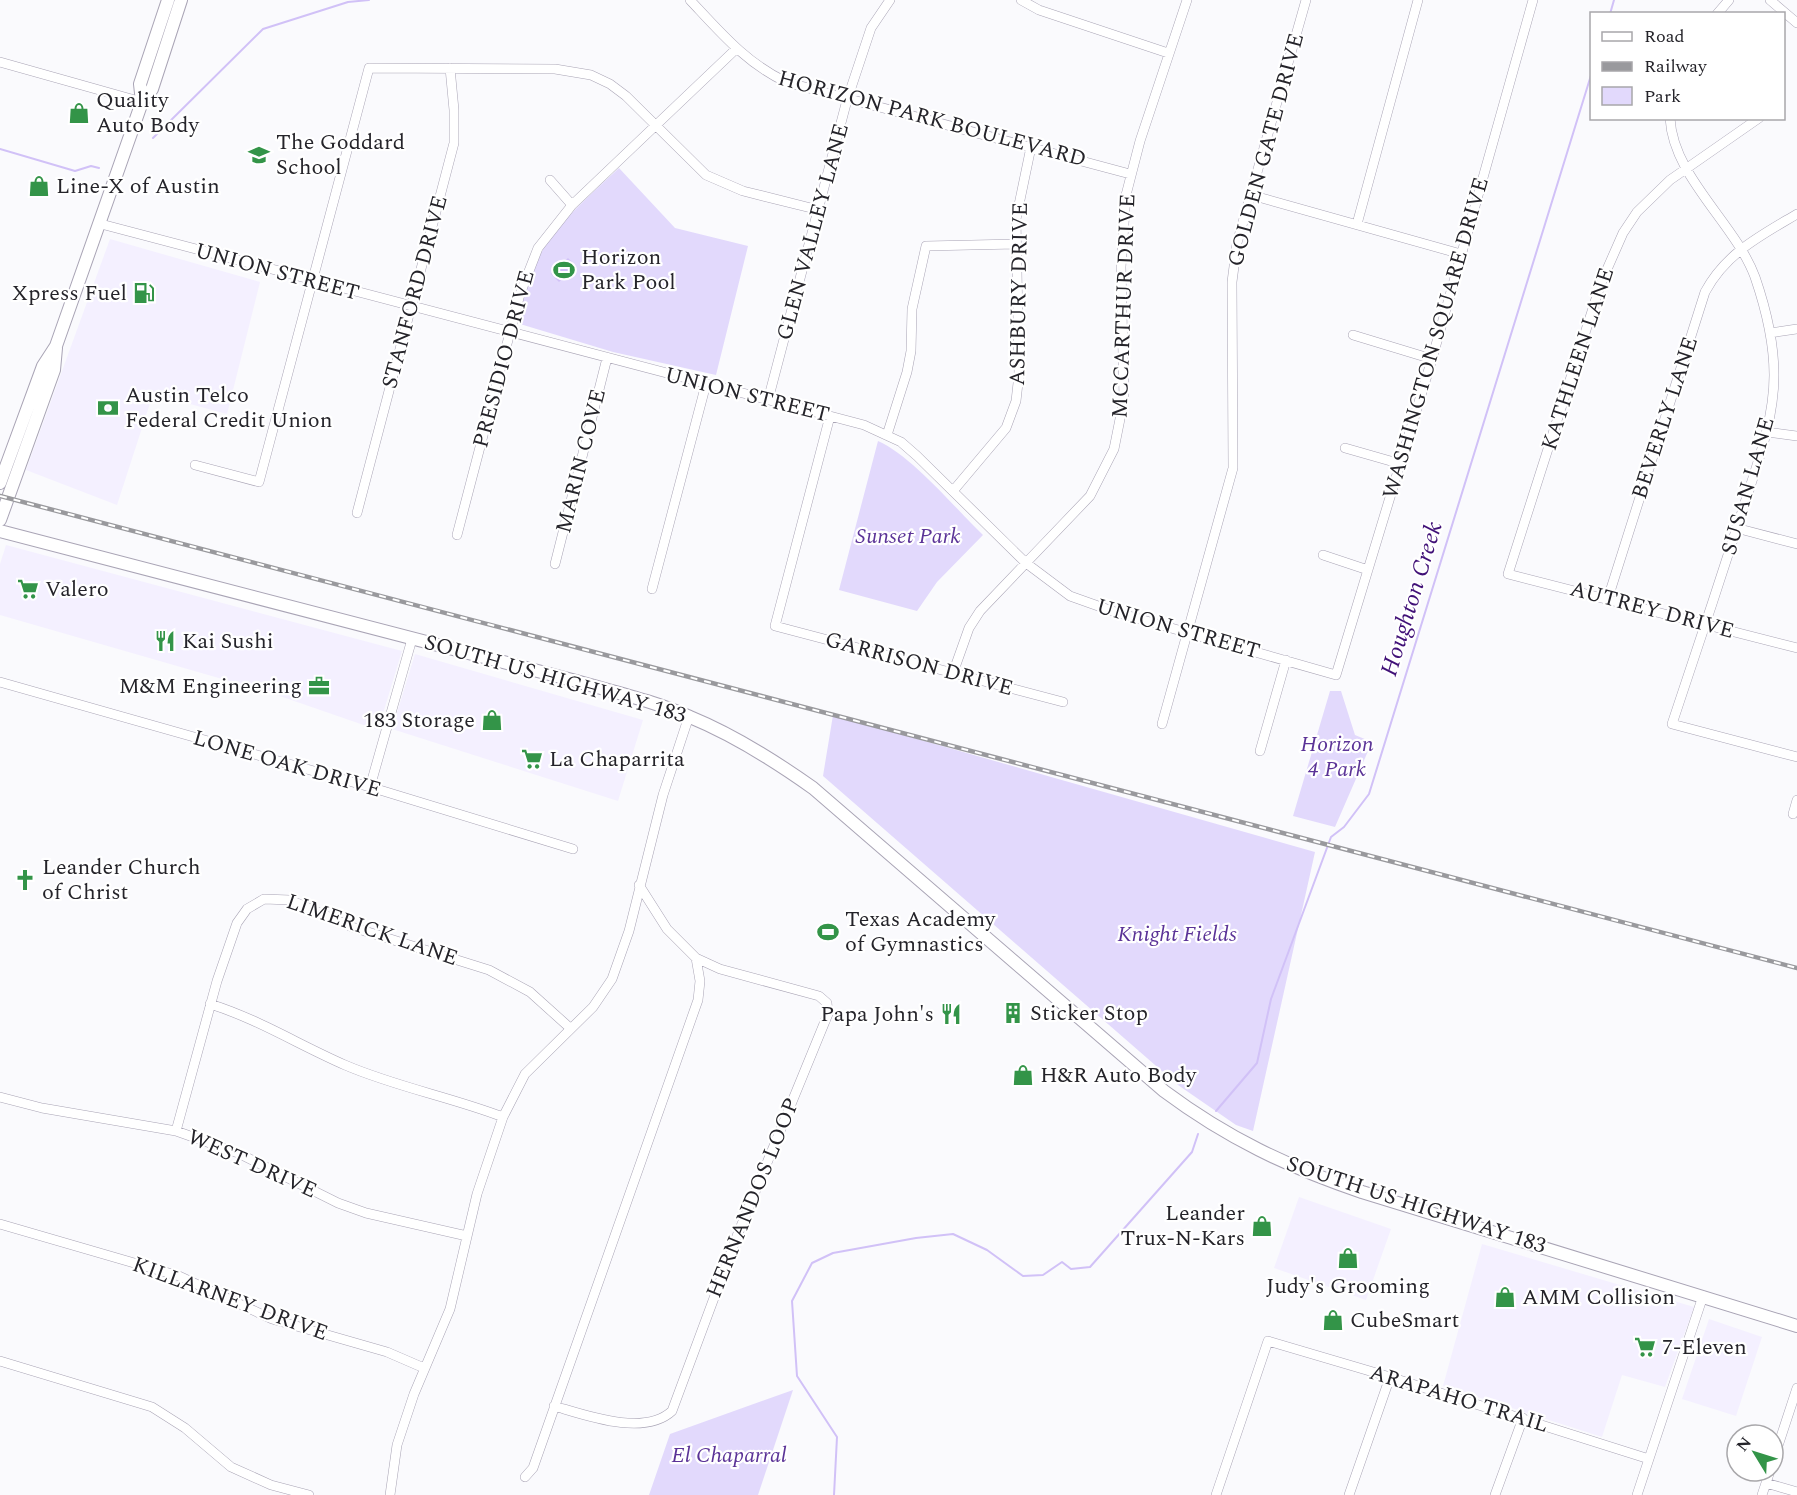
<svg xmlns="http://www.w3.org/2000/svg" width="1797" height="1495" font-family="Spectral,serif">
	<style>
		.built { fill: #f4f0ff }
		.green { fill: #e2d9fc }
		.water { fill: #d1c1f7 }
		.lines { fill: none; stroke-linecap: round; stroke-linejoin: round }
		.stream { stroke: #d1c1f7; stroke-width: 2 }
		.minor-casing { stroke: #a9a4b5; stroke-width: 10 }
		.major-casing { stroke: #a9a4b5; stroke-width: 14 }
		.minor { stroke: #fff; stroke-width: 9 }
		.major { stroke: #fff; stroke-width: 12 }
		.rail-casing { stroke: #99999d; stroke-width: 4.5 }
		.rail { stroke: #fff; stroke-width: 2; stroke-dasharray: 7; stroke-linecap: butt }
		.labels { text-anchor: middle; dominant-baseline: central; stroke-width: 4.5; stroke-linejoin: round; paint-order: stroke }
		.poi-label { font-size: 22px; fill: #25242a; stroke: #fff; text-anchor: start }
		.street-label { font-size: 22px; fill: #25242a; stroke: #fff }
		.park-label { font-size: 22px; font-style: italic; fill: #5b3397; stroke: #fff }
		.water-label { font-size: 24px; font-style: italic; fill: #401077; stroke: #fff }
	</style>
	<rect width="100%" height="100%" fill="#fafafd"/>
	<path class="built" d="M110 239 260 282 227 414 153 394 117 505 26 470Z
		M6 545 402 651 378 730 274 694 0 615V564Z
		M415 654 643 720 618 801 392 729Z
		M1299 1197 1391 1229 1366 1300 1274 1268Z
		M1482 1244 1694 1307 1665 1387 1622 1375 1602 1437 1443 1386Z
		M1709 1319 1762 1337 1736 1416 1682 1399Z"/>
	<path class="green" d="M619 168 675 228 748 246 716 375 613 352 520 324 519 318C523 301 526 283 533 268 552 227 586 199 619 168Z
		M878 441C912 456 955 508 983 535L937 582 917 611 839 590Z
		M1330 691H1341L1355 735 1372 742 1335 827 1293 816Z
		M833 715 1315 852 1253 1131 1236 1125 1178 1085 823 776Z
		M793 1390 758 1495H649L670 1434Z"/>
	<path class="water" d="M568 258 576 266 559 282 551 274Z"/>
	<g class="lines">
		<path class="stream" d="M1610 14 1614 0
			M153 138 263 29 348 2 369 0
			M0 149 75 171 91 166 99 168
			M1216 1111 1257 1063 1271 999 1331 837 1344 827 1369 794 1592 72
			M834 1495 837 1437 797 1376 792 1301 812 1263 833 1253 916 1238 953 1234 987 1250 1023 1276 1043 1275 1062 1262 1071 1269 1090 1267 1192 1152 1198 1134"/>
		<defs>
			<path id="minor" d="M690 0C720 32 746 63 786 82L1130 174
				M1021 0 1039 10 1168 53
				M1770 0 1797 23
				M1717 14 1729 0
				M0 62 142 102
				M1670 118C1673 177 1735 223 1755 277 1766 309 1774 341 1774 375 1774 422 1756 467 1742 512 1719 583 1696 653 1672 724L1797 757
				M1759 118 1670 180 1637 212 1623 233 1601 283 1508 574 1797 648
				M550 180 572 205
				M1251 195 1461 254
				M101 224 864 425 901 442 917 456 1026 563 1070 596 1115 612 1336 675 1432 359 1533 0
				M1357 224 1418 0
				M1770 333 1797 329
				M1353 335 1432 359
				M768 400 847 100 871 28 890 0
				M830 416 775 626 1063 702
				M1767 432 1797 436
				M887 435 907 372 911 351 912 309 926 246 1016 244
				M1345 448 1401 464
				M195 465 259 482 369 68 555 69 591 75 610 84 626 96 706 175 743 191 819 210
				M953 491 1006 428 1016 401 1019 374 1016 219 1031 147
				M357 513 454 143V110L450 68
				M1736 528 1797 544
				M457 535 520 294 538 248 572 205 736 49
				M1323 555 1368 570
				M555 564 607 358
				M652 589 706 384
				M1608 598 1705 292C1726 253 1760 236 1797 214
				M953 673 969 628 980 611 1090 496 1114 449 1124 399 1121 267 1126 195 1140 141 1187 0
				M0 682 370 787 573 849
				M1162 724 1233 468 1232 282 1237 243 1306 0
				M1260 751 1286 660
				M370 787 412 639
				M1793 814 1797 800
				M210 1004C258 1019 299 1045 345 1065 396 1087 451 1097 503 1117
				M0 1097 42 1108 176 1131 238 1153 338 1203 366 1213 467 1236
				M176 1131 217 981 237 923 247 909 264 899 290 900 352 927 489 970 530 992 570 1028
				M0 1224 179 1276 272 1319 387 1352 424 1368
				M0 1361 152 1407 185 1428 231 1467 271 1485 309 1495
				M554 1406C585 1415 644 1437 672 1411L737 1236 828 1014 827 1003 819 996 720 969 696 958
				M1773 1461 1797 1388
				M525 1477 533 1468 698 1000 700 981 696 958 667 929 639 885
				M1766 1483 1797 1492
				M390 1495 397 1445 414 1394 450 1309 477 1194 503 1117 525 1074 593 1007 612 979 629 931 663 795 689 716
				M1216 1495 1268 1341 1390 1377 1649 1459
				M1349 1495 1390 1377
				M1495 1495 1523 1418
				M1637 1495 1703 1296
				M1762 1495 1770 1471"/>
			<path id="major" d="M142 102 140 84 168 0
				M0 483 43 366 56 346 142 102 152 89 181 0
				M0 520 54 370 56 348
				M0 531 576 681C614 692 654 701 690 717 734 735 775 761 813 788L1164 1091C1227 1138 1288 1167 1362 1192L1797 1326"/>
		</defs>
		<use href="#minor" class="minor-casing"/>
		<use href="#major" class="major-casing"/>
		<use href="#minor" class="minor"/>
		<use href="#major" class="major"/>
		<defs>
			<path id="rail" d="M0 496 1797 968"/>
		</defs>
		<use href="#rail" class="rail-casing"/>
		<use href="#rail" class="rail"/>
	</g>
	<defs>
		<symbol id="shop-bare" viewBox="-9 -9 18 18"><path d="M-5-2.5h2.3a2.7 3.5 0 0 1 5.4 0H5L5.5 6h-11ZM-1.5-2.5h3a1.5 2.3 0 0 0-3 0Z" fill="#339448" stroke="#fff" stroke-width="2.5" paint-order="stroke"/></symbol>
		<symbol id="school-bare" viewBox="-9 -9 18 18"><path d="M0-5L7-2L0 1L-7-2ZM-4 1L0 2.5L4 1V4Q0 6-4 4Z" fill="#339448" stroke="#fff" stroke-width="2.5" paint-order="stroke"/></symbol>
		<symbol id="stadium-bare" viewBox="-9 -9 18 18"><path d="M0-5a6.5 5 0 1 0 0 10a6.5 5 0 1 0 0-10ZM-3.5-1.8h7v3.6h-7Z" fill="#339448" stroke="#fff" stroke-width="2.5" paint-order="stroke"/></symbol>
		<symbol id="fuel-bare" viewBox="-9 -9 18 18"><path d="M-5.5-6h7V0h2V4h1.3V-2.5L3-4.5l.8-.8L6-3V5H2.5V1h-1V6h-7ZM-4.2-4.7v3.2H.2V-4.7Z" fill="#339448" stroke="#fff" stroke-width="2.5" paint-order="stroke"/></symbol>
		<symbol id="bank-bare" viewBox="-9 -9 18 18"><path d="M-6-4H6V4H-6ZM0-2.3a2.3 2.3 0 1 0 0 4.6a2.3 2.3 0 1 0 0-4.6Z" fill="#339448" stroke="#fff" stroke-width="2.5" paint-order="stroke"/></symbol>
		<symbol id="supermarket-bare" viewBox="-9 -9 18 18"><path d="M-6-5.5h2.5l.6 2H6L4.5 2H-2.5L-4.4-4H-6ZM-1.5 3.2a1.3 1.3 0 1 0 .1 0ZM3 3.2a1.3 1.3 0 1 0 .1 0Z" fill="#339448" stroke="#fff" stroke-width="2.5" paint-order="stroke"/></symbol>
		<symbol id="restaurant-bare" viewBox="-9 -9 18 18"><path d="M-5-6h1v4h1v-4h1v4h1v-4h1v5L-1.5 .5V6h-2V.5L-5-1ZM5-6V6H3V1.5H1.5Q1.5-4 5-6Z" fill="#339448" stroke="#fff" stroke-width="2.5" paint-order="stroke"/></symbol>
		<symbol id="office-bare" viewBox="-9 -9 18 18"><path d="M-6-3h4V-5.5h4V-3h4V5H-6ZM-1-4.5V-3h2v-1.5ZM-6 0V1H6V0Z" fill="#339448" stroke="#fff" stroke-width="2.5" paint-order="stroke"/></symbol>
		<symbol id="church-bare" viewBox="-9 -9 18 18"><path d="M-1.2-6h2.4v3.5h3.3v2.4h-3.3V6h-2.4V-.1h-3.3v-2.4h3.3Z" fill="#339448" stroke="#fff" stroke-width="2.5" paint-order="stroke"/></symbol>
		<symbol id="building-bare" viewBox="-9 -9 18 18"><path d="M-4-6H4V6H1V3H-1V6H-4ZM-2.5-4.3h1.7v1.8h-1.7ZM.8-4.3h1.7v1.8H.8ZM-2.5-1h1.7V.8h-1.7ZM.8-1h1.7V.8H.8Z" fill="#339448" stroke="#fff" stroke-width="2.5" paint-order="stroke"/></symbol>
	</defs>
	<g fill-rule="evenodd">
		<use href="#shop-bare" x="64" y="98" width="30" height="30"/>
		<use href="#school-bare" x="244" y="140" width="30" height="30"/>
		<use href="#shop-bare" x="24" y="171" width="30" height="30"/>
		<use href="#stadium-bare" x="549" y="255" width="30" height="30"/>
		<use href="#fuel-bare" x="129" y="278" width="30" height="30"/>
		<use href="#bank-bare" x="93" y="393" width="30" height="30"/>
		<use href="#supermarket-bare" x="13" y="574" width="30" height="30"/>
		<use href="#restaurant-bare" x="150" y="626" width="30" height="30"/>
		<use href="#office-bare" x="304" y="671" width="30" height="30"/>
		<use href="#shop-bare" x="477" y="705" width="30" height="30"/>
		<use href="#supermarket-bare" x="517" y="744" width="30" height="30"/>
		<use href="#church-bare" x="10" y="865" width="30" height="30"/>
		<use href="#stadium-bare" x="813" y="917" width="30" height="30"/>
		<use href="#building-bare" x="998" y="998" width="30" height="30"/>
		<use href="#restaurant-bare" x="936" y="999" width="30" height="30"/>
		<use href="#shop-bare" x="1008" y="1060" width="30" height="30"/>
		<use href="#shop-bare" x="1247" y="1211" width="30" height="30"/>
		<use href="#shop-bare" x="1333" y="1243" width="30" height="30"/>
		<use href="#shop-bare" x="1490" y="1282" width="30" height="30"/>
		<use href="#shop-bare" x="1318" y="1305" width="30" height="30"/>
		<use href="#supermarket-bare" x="1630" y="1332" width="30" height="30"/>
	</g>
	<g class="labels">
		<g class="poi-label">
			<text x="96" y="100">Quality<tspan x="96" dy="25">Auto Body</tspan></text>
			<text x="276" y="142">The Goddard<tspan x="276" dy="25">School</tspan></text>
			<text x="56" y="186">Line-X of Austin</text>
			<text x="581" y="257">Horizon<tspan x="581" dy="25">Park Pool</tspan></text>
			<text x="127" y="293" text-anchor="end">Xpress Fuel</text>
			<text x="125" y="395">Austin Telco<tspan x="125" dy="25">Federal Credit Union</tspan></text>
			<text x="45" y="589">Valero</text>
			<text x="182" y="641">Kai Sushi</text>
			<text x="302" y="686" text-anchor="end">M&amp;M Engineering</text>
			<text x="475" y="720" text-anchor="end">183 Storage</text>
			<text x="549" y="759">La Chaparrita</text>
			<text x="42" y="867">Leander Church<tspan x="42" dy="25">of Christ</tspan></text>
			<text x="845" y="919">Texas Academy<tspan x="845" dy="25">of Gymnastics</tspan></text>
			<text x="1030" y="1013">Sticker Stop</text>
			<text x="934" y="1014" text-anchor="end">Papa John's</text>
			<text x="1040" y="1075">H&amp;R Auto Body</text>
			<text x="1245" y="1213" text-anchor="end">Leander<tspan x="1245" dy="25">Trux-N-Kars</tspan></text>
			<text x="1348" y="1286" text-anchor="middle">Judy's Grooming</text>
			<text x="1522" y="1297">AMM Collision</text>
			<text x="1350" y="1320">CubeSmart</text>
			<text x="1662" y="1347">7-Eleven</text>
		</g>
		<g class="street-label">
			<text transform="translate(932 119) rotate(15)">HORIZON PARK BOULEVARD</text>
			<text transform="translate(1266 150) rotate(-75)">GOLDEN GATE DRIVE</text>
			<text transform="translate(813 232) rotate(-75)">GLEN VALLEY LANE</text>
			<text transform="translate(277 272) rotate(15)">UNION STREET</text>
			<text transform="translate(415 292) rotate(-75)">STANFORD DRIVE</text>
			<text transform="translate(1019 294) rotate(-89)">ASHBURY DRIVE</text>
			<text transform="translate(1124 306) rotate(-88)">MCCARTHUR DRIVE</text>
			<text transform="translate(1436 338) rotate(-74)">WASHINGTON SQUARE DRIVE</text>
			<text transform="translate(504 359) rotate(-75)">PRESIDIO DRIVE</text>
			<text transform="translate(1578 359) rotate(-72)">KATHLEEN LANE</text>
			<text transform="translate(747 395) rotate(14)">UNION STREET</text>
			<text transform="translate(1665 418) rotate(-72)">BEVERLY LANE</text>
			<text transform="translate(581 461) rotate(-76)">MARIN COVE</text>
			<text transform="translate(1748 486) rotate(-74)">SUSAN LANE</text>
			<text transform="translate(1652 610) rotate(15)">AUTREY DRIVE</text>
			<text transform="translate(1178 629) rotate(16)">UNION STREET</text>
			<text transform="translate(919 664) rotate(15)">GARRISON DRIVE</text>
			<text transform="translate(555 679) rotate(16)">SOUTH US HIGHWAY 183</text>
			<text transform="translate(287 764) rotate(16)">LONE OAK DRIVE</text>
			<text transform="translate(372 930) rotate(19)">LIMERICK LANE</text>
			<text transform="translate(252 1164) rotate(24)">WEST DRIVE</text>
			<text transform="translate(753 1198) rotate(-68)">HERNANDOS LOOP</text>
			<text transform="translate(1416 1205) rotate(18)">SOUTH US HIGHWAY 183</text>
			<text transform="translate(230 1299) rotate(20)">KILLARNEY DRIVE</text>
			<text transform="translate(1459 1399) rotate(17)">ARAPAHO TRAIL</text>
		</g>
		<g class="park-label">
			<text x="908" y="536">Sunset Park</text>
			<text x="1337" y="744">Horizon<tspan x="1337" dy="25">4 Park</tspan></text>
			<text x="1177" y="934">Knight Fields</text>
			<text x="729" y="1455">El Chaparral</text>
		</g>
		<g class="water-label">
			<text transform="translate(1412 599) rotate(-73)">Houghton Creek</text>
		</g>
	</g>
	<rect x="1590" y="12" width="195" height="108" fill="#ffffff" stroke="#a8a7aa" stroke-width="1.5"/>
	<rect x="1602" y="32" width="30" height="9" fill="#ffffff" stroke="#a8a7aa" stroke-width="1.5"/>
	<text x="1644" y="42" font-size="18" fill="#25242a">Road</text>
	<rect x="1602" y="62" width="30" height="9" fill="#99999d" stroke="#a8a7aa" stroke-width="1.5"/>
	<text x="1644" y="72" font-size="18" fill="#25242a">Railway</text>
	<rect x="1602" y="87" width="30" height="18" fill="#e2d9fc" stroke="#a8a7aa" stroke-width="1.5"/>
	<text x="1644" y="102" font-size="18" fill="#25242a">Park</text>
	<g transform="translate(1755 1453) rotate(308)"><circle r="28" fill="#ffffff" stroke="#a8a7aa" stroke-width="1.5"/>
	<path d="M0-4.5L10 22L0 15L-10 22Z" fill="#339448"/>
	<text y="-9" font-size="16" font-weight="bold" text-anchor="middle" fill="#25242a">N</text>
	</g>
</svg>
